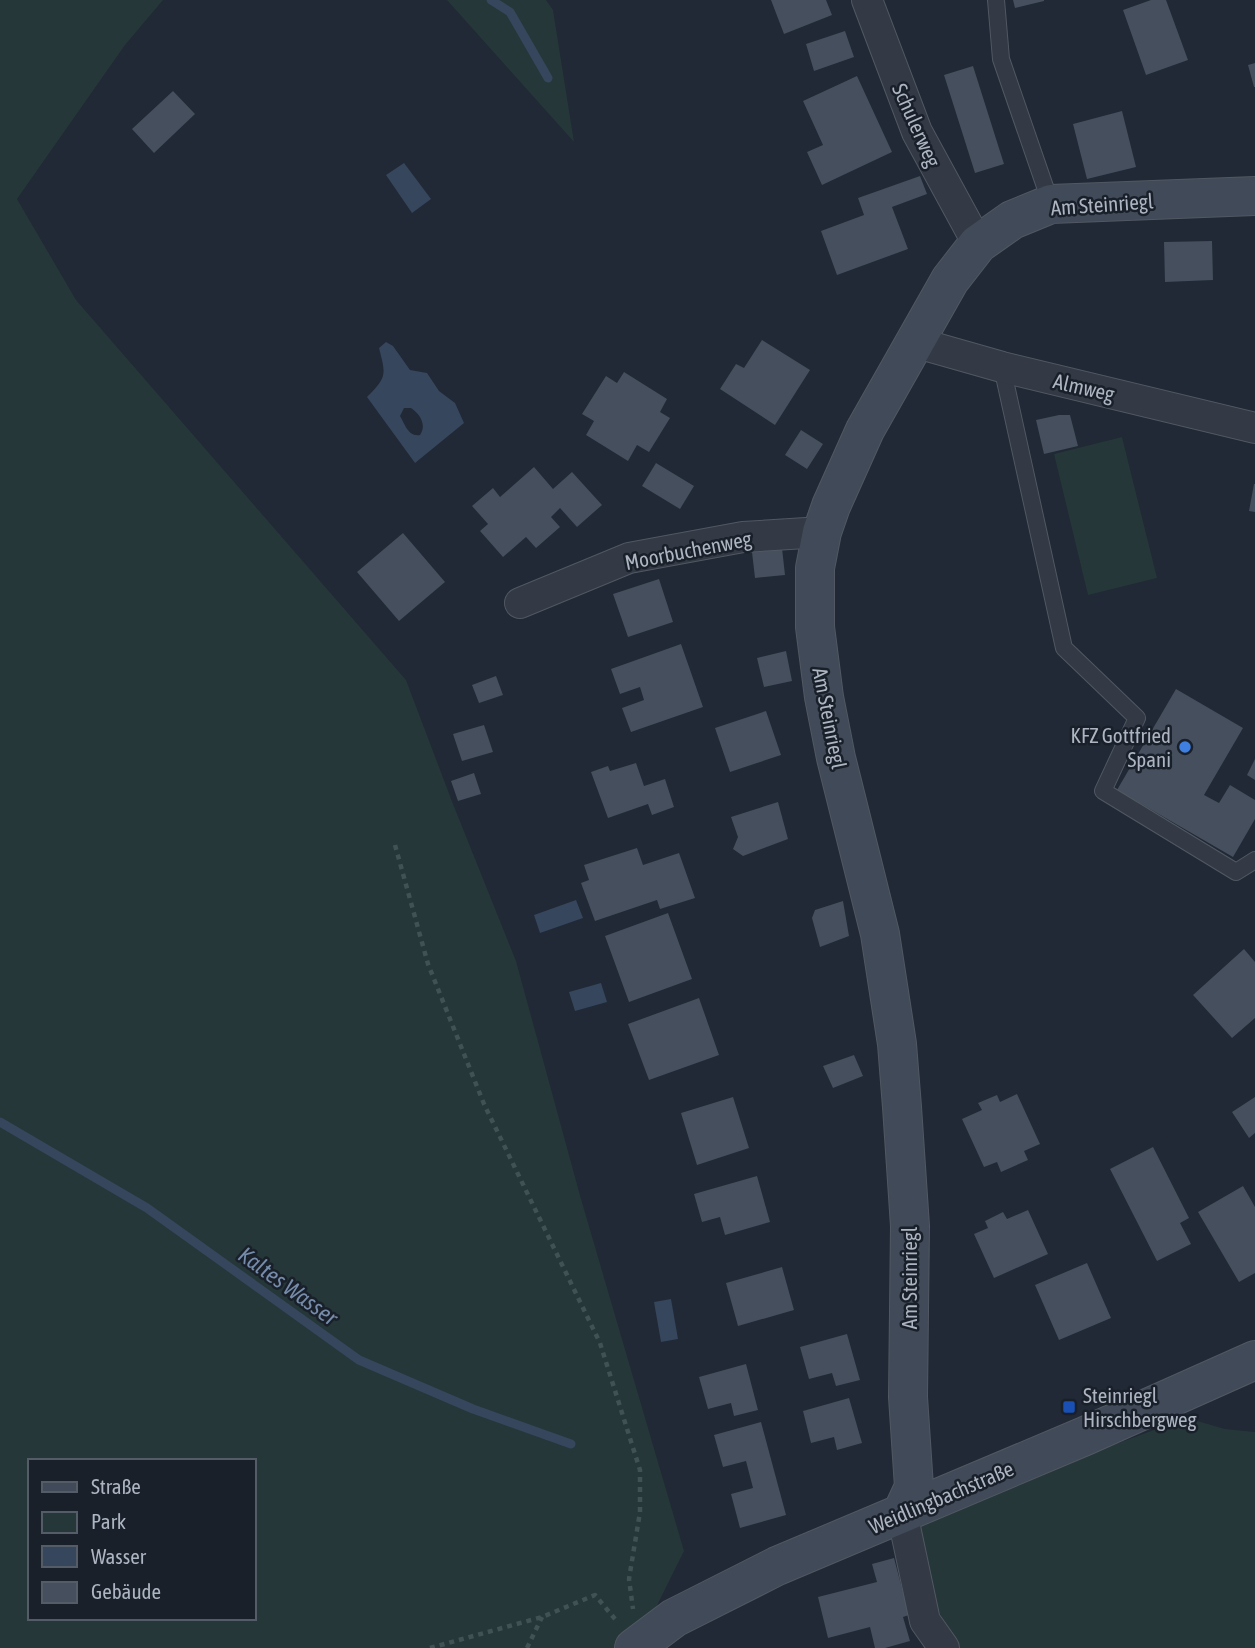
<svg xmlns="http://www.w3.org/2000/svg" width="1255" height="1648" font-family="'Asap Condensed',sans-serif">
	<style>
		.green { fill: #253738; fill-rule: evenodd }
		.water { fill: #36465d; fill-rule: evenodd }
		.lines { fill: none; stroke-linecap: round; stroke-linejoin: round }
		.stream { stroke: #36465d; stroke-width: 9 }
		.building { fill: #454f5d }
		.lane-casing { stroke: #515863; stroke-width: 18 }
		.street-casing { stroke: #515863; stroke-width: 32 }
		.secondary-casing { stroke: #515863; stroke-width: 40 }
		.path { stroke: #415255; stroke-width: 4.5; stroke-dasharray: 5 5; stroke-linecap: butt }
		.lane { stroke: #333a45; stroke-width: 16 }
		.street { stroke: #333a45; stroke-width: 30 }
		.secondary { stroke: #414a58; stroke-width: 38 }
		.shop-dot { fill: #3f7fe0; stroke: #19202a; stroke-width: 2.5 }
		.transit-dot { fill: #1a4fb4; stroke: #19202a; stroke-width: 2.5 }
		.labels { text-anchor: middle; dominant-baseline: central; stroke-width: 5; stroke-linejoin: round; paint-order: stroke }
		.street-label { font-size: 21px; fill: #adb5c2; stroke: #19202a }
		.poi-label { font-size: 21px; fill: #adb5c2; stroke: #19202a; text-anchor: end }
		.water-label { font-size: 23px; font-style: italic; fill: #768caa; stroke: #19202a }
	</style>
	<rect width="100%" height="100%" fill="#202935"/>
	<path class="green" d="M0 0H163L125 45 17 199 76 300 406 680 453 804 516 961 581 1199 684 1551 636 1648H0ZM30 1461H254V1618H30Z
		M447 0H546L553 10 574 142Z
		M1122 437 1157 578 1088 595 1054 454Z
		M1187 1418 1225 1429 1255 1432V1648H960L936 1607 909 1519Z"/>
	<path class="water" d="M404 163 431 199 412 213 386 175Z
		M386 342 393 346 410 370 427 373 439 391 455 403 464 423 415 463 367 397C387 377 386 375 379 348ZM404 408H411C420 414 427 425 420 435 408 437 405 424 400 416Z
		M576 900 583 918 540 933 534 915Z
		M601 983 607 1002 575 1011 569 992Z
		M671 1299 678 1339 661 1342 654 1302Z"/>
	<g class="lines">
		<path class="stream" d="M491 0 510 12 548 78
			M0 1122 147 1208 359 1360 473 1409 571 1444"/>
	</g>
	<path class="building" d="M771 0H826L832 15 784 34Z
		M1013 0H1044V1L1015 8Z
		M1151 0H1166L1188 60 1146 75 1123 10Z
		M845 31 854 57 814 71 806 44Z
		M1255 63V87H1254L1248 65Z
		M973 66 1004 164 975 173 944 75Z
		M857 76 892 152 822 185 807 152 823 145 803 101Z
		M173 91 195 114 154 153 132 129Z
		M1122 111 1136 167 1087 179 1073 124Z
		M920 176 927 194 892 207 908 249 837 275 821 231 864 215 858 198Z
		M1212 241 1213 280 1165 282 1164 242Z
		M762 340 810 370 775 425 720 389 736 364 744 368Z
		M624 372 667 399 660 412 670 418 649 452 637 445 628 461 586 435 594 421 582 414 606 376 617 383Z
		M1059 415H1070L1078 446 1044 454 1036 420Z
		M801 430 823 444 807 469 785 455Z
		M656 463 694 486 680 509 642 486Z
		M534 467 553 489 572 472 602 505 577 527 560 508 551 517 560 527 536 548 526 537 503 557 480 531 488 524 472 506 493 488 500 497Z
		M1254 484H1255V512L1249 511Z
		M403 533 445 582 399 621 357 572Z
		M782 548 785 575 755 578 752 552Z
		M659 579 673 622 628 637 613 594Z
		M681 644 703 707 631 732 622 708 644 700 640 687 620 694 611 669Z
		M786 651 792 681 764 687 757 658Z
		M496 676 503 695 479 703 472 685Z
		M1176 689 1243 728 1204 795 1219 803 1230 785 1255 800V819L1233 857 1117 790Z
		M766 711 781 755 730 772 715 728Z
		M484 725 493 752 462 761 453 734Z
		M1255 759V780L1247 775Z
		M636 763 644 786 665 779 674 807 652 815 648 804 608 818 591 772 608 766 610 771Z
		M474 773 481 794 458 801 451 781Z
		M778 802 788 839 743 856 733 849 738 837 731 817Z
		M637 848 643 865 679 853 695 898 660 909 657 900 595 921 581 883 589 880 584 865Z
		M843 901 849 936 820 947 812 918 815 910Z
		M668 913 692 979 629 1002 605 936Z
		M1244 949 1255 962V1018L1232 1038 1193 995Z
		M699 998 719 1055 649 1080 628 1024Z
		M854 1055 863 1076 833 1088 823 1066Z
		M1017 1094 1040 1144 1024 1151 1028 1160 1001 1172 997 1162 984 1167 962 1119 982 1110 978 1103 997 1095 1000 1102Z
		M733 1097 749 1148 697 1165 681 1113Z
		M1255 1097V1133L1249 1138 1232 1112Z
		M1153 1147 1189 1218 1180 1223 1191 1244 1157 1261 1110 1169Z
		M757 1176 770 1222 725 1235 720 1217 702 1222 694 1194Z
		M1243 1186 1255 1207V1273L1239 1282 1198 1212Z
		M1028 1210 1048 1254 994 1278 974 1234 988 1228 985 1221 1003 1212 1007 1219Z
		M1087 1263 1111 1318 1059 1340 1035 1285Z
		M782 1267 794 1310 738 1326 726 1283Z
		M847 1334 860 1380 836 1386 832 1373 809 1379 800 1347Z
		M746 1364 758 1410 734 1416 731 1403 708 1409 699 1377Z
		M849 1398 862 1443 837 1450 834 1437 811 1443 803 1411Z
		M761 1422 786 1515 740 1528 731 1494 753 1488 746 1461 723 1467 714 1435Z
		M894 1558 909 1615 903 1617 910 1641 885 1648H875L870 1627 828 1638 818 1597 877 1582 872 1564Z"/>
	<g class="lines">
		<defs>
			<path id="lane" d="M996 0 1001 59 1051 204
				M1002 367 1064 648 1137 718 1103 791 1236 872 1255 860"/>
			<path id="street" d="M867 0 917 132 978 244
				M914 342 1002 367 1255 428
				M520 603 629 558 743 537 822 532
				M902 1513 925 1621 944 1648"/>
			<path id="secondary" d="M902 1513 914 1487 908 1397 910 1226 902 1107 897 1044 880 934 836 758 824 697 815 627V568L822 532 831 506 865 430 950 280 978 244 1012 220 1051 204 1255 196
				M634 1648 674 1618 777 1566 1085 1436 1255 1360"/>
		</defs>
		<use href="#lane" class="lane-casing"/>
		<use href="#street" class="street-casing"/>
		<use href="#secondary" class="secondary-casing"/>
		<path class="path" d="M395 845 428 964 484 1104 600 1343 640 1470V1512L629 1579 633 1609
			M430 1648 542 1617 595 1595 615 1619
			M527 1648 542 1617"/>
		<use href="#lane" class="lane"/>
		<use href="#street" class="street"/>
		<use href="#secondary" class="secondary"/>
	</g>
	<circle class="shop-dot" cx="1185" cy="747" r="7"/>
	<rect class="transit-dot" x="1062" y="1400" width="14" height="14" rx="3.5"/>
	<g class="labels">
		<g class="street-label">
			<text transform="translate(917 125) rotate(66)">Schulerweg</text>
			<text transform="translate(1102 204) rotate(-4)">Am Steinriegl</text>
			<text transform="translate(1084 387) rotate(13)">Almweg</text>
			<text transform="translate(688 550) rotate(-11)">Moorbuchenweg</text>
			<text transform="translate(830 718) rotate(79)">Am Steinriegl</text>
			<text transform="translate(909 1278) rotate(-90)">Am Steinriegl</text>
			<text transform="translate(941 1497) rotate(-23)">Weidlingbachstraße</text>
		</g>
		<g class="poi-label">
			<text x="1171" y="735">KFZ Gottfried<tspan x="1171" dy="24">Spani</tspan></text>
			<text x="1083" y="1395" text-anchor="start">Steinriegl<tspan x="1083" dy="24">Hirschbergweg</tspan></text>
		</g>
		<g class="water-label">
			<text transform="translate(288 1286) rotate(36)">Kaltes Wasser</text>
		</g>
	</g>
	<rect x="28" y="1459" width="228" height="161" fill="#19202a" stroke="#545c67" stroke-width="2"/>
	<rect x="42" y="1482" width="35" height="10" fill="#414a58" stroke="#545c67" stroke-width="2"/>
	<text x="91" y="1494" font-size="21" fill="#adb5c2">Straße</text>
	<rect x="42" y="1512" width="35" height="21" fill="#253738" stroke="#545c67" stroke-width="2"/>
	<text x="91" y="1529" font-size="21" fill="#adb5c2">Park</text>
	<rect x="42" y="1546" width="35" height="21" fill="#36465d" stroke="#545c67" stroke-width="2"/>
	<text x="91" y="1564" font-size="21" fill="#adb5c2">Wasser</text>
	<rect x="42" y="1582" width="35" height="21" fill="#454f5d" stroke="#545c67" stroke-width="2"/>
	<text x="91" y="1599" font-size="21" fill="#adb5c2">Gebäude</text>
</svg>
